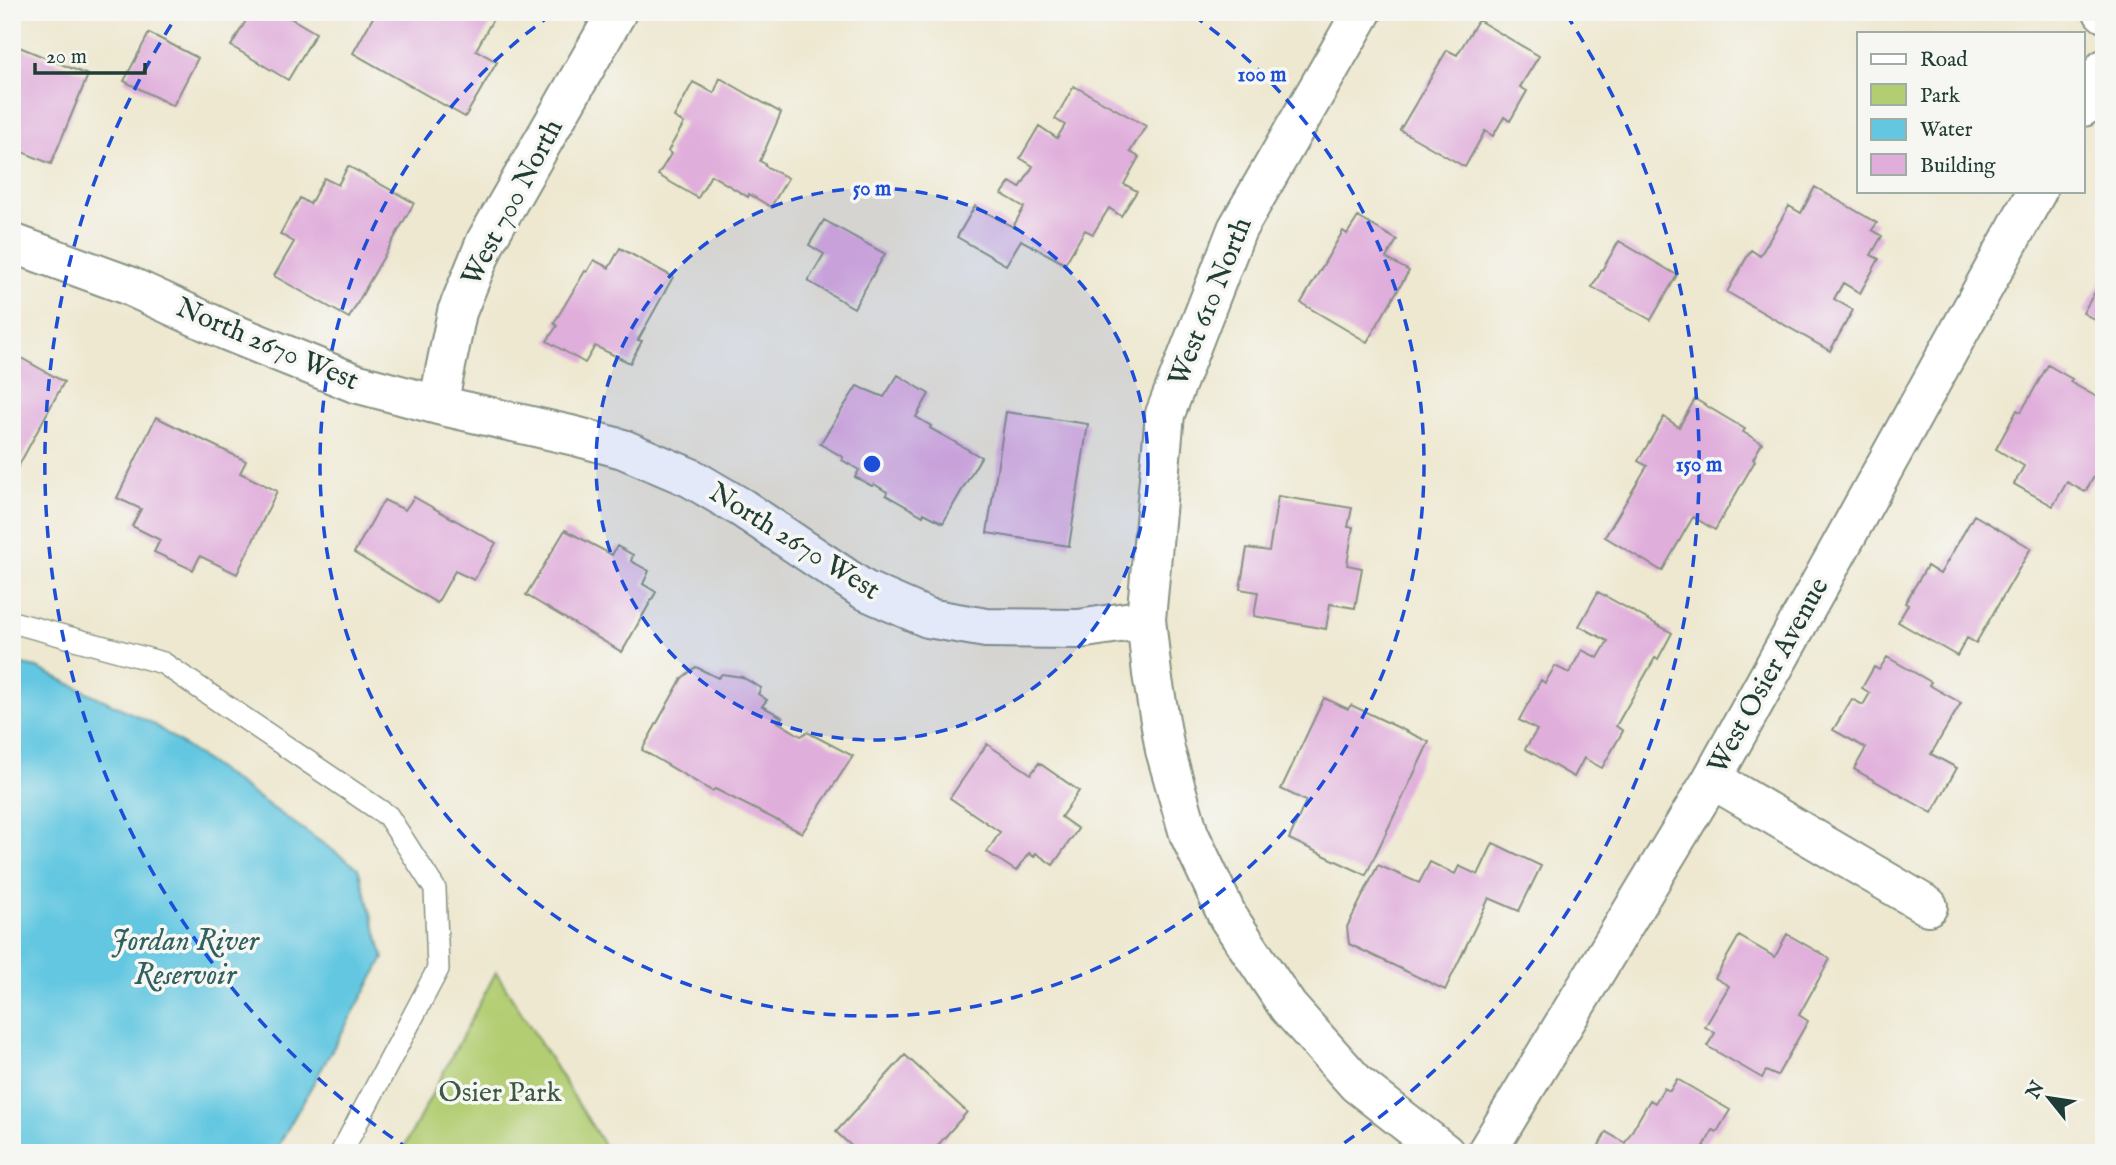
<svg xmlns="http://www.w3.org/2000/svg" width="2116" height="1165" font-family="'IM FELL English',serif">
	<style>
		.green { fill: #b2cd72; stroke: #688553; stroke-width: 2 }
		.water { fill: #63c7e1; stroke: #41828a; stroke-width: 2 }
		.building { fill: #e0aedb }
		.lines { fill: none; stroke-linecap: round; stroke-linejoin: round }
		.lane-casing { stroke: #869282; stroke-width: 24 }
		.street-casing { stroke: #869282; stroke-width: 42 }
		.lane { stroke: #fff; stroke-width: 21 }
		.street { stroke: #fff; stroke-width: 38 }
		.ring { fill: none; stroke: #1d4ed8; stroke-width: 3.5; stroke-dasharray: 12 9 }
		.labels { text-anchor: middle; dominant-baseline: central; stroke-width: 7; stroke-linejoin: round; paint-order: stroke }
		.street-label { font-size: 28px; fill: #1f3d34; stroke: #f6f6f2 }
		.park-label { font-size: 28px; fill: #3c5a40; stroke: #f6f6f2 }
		.water-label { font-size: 30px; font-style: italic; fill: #30605f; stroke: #f6f6f2 }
		.centre { fill: #1d4ed8; stroke: #f6f6f2; stroke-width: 3.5 }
		.ring-label { font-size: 21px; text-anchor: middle; font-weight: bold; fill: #1d4ed8; stroke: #f6f6f2; stroke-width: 7; stroke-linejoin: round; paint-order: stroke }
	</style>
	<rect width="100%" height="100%" fill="#f6f6f2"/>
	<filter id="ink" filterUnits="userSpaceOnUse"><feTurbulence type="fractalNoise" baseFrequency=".0143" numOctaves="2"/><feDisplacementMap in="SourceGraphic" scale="14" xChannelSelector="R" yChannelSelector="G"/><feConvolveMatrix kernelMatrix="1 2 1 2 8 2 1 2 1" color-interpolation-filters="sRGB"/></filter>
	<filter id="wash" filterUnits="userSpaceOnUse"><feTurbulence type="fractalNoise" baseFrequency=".00686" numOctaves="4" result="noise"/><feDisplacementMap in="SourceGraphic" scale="28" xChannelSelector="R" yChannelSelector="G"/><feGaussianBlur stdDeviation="1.57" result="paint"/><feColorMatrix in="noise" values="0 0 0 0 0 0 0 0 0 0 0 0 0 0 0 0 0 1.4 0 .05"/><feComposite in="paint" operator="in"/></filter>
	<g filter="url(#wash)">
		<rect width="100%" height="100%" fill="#eee8d0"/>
		<path class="green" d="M496 972 609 1153H401Z"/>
		<path class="water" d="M12 663 37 668 152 723 358 868 384 958 274 1153H12Z"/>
		<g id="blocks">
			<path class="building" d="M251 12H280L316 33 288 80 231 46Z
				M376 12H497L476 50 497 62 465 117 353 53Z
				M1478 20 1539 56 1520 87 1527 91 1510 121 1504 117 1493 136 1485 131 1465 167 1400 130 1447 50 1457 55Z
				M149 33 198 58 173 106 124 81Z
				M12 44 88 75 51 164 18 150 12 164Z
				M720 78 781 113 760 161 765 164V166L788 178 771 207 749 194 748 197 711 175 698 198 658 175 671 154 668 151 684 123 674 117 693 82 714 93Z
				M1074 86 1146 126 1130 152 1139 157 1124 184 1137 191 1121 216 1109 208 1093 234 1085 230 1065 264 1021 240 1006 265 957 237 975 206 1013 227 1024 207 1002 194 1010 182 1020 188 1033 166 1020 158 1039 126 1057 138 1065 125 1055 119Z
				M348 166 414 203 349 318 274 276 294 242 280 234 300 198 310 204 324 178 338 185Z
				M1815 187 1877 223 1872 230 1882 236 1871 255 1879 259 1860 293 1843 283 1834 299 1853 310 1830 351 1727 292 1751 250 1760 256 1789 206 1801 213Z
				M1358 217 1397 240 1386 258 1409 271 1367 342 1301 303 1343 231 1347 234Z
				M824 220 885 254 854 308 808 281 824 254 809 245Z
				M1619 241 1677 275 1651 320 1592 287Z
				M620 248 673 277 638 340 642 341 630 363 595 346 585 363 547 341 557 326 554 323 585 271 587 272 594 260 609 268Z
				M2104 276V325L2083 313Z
				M14 354 64 382 12 478V357Z
				M2048 365 2072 379 2070 382 2104 401V460L2085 492 2067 482 2053 506 2014 484 2024 466 1996 449 2017 410 2021 412Z
				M898 375 929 394 916 417 931 426 930 428 981 457 943 523 924 513 923 516 886 495 887 492 874 484 872 486 855 477 859 470 842 460 843 457 820 444 857 386 884 397Z
				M1695 399 1745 429 1743 432 1762 443 1753 459 1755 461 1715 530 1693 517 1662 571 1605 537 1647 466 1638 461 1664 417 1679 427Z
				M1006 412 1088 424 1069 546 987 533Z
				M156 417 246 461 240 473 277 491 237 574 200 556 193 570 154 552 160 540 132 526 141 509 117 498Z
				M1278 496 1352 508 1348 527H1353L1347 565 1362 568 1355 608 1330 604 1326 629 1254 616 1258 592 1240 589 1247 548 1269 551Z
				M414 497 496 543 474 580 455 571 437 603 354 553 384 500 405 510Z
				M1974 515 2031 548 1976 643 1967 638 1957 656 1898 622 1908 605 1905 603 1927 566 1940 574Z
				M565 530 612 555 617 546 633 555 631 561 649 571 643 584 656 592 622 652 526 595Z
				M1598 592 1672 633 1658 659 1655 658 1616 726 1623 731 1602 768 1584 758 1574 777 1525 749 1537 730 1519 720 1541 680 1545 683 1555 666 1569 673 1582 650 1598 658 1608 641 1579 626Z
				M1887 657 1931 682 1929 685 1961 703 1931 754 1957 768 1932 813 1854 769 1866 748 1833 730 1852 699 1863 705 1870 693 1862 688 1874 667 1879 670Z
				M696 667 718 678 722 674 742 677 761 688 758 694 767 700 762 706 782 717 778 722 801 736 807 732 853 756 802 833 715 789 712 791 642 750 682 678Z
				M1324 698 1348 709 1351 705 1429 742 1366 875 1289 839 1306 801 1281 789Z
				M987 744 1031 774 1039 763 1079 791 1061 817 1078 829 1053 865 1036 853 1034 857 1029 853 1016 871 987 852 1000 832 950 798Z
				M1493 843 1541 866 1519 911 1489 898 1445 990 1349 944 1347 927 1378 865 1419 883 1430 862 1455 874 1459 866 1478 875Z
				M1787 934 1830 959 1799 1015 1808 1021 1777 1076 1766 1071 1762 1078 1707 1046 1715 1033 1705 1027 1729 986 1715 978 1739 936 1775 957Z
				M905 1055 967 1112 931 1153H859L836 1132Z
				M1677 1079 1730 1110 1717 1132 1713 1130 1700 1153H1595L1606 1132 1625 1143 1650 1100 1655 1103 1664 1088 1670 1091Z"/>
		</g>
	</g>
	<g filter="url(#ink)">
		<use href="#blocks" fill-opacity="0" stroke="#869282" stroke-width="2"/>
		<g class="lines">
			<defs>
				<path id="lane" d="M12 622 163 663 388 816 435 889 438 969 341 1153"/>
				<path id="street" d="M1362 12 1237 229 1165 414 1146 619 1152 674 1165 750 1189 834 1228 917 1288 1007 1357 1084 1445 1153
					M2103 12 2104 13
					M2083 107 2104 69
					M12 243 127 285 227 331 355 383 438 405 575 436 623 449 691 478 742 508 864 590 928 618 986 628 1079 629 1146 619
					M438 405 457 312 486 241 617 12
					M1712 779 1928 906
					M1486 1153 1712 779 2037 191"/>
			</defs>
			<use href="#lane" class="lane-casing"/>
			<use href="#street" class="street-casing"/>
			<use href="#lane" class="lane"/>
			<use href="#street" class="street"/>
		</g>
	</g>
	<circle cx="872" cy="464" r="276" fill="#1d4ed8" fill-opacity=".12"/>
	<g class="ring">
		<circle cx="872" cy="464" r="276"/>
		<path d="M1193 15A552 552 0 1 1 551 15"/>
		<path d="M410 1150A827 827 0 0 1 178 14M1566 14A827 827 0 0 1 1334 1150"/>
	</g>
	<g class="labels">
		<g class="street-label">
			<text transform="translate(513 203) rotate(-62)">West 700 North</text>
			<text transform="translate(1211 302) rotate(-68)">West 610 North</text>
			<text transform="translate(267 345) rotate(23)">North 2670 West</text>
			<text transform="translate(794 542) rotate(32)">North 2670 West</text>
			<text transform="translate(1769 676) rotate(-61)">West Osier Avenue</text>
		</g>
		<g class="park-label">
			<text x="500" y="1093">Osier Park</text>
		</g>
		<g class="water-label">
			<text x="185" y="942">Jordan River<tspan x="185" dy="34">Reservoir</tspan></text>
		</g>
	</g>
	<circle cx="872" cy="464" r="10" class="centre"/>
	<g class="ring-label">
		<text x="1262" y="81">100 m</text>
		<text x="872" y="195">50 m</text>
		<text x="1699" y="471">150 m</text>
	</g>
	<rect width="2116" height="1165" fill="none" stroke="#f6f6f2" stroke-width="42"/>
	<rect x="1857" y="32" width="228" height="161" fill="#f6f6f2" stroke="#a0aca6" stroke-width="2"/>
	<rect x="1871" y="54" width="35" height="10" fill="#ffffff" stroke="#a0aca6" stroke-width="2"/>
	<text x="1920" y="66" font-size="21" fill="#1f3d34">Road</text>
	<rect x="1871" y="84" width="35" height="21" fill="#b2cd72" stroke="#a0aca6" stroke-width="2"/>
	<text x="1920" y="102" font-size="21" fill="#1f3d34">Park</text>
	<rect x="1871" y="119" width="35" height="21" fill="#63c7e1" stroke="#a0aca6" stroke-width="2"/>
	<text x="1920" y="136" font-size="21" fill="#1f3d34">Water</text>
	<rect x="1871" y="154" width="35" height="21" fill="#e0aedb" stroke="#a0aca6" stroke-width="2"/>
	<text x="1920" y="172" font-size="21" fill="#1f3d34">Building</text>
	<g transform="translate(2049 1098) rotate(300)" stroke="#f6f6f2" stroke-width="5" paint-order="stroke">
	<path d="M0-5L12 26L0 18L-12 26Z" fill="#1f3d34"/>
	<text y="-10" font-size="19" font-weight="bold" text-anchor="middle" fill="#1f3d34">N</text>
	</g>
	<path d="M35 63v10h110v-10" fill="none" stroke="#1f3d34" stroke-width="3.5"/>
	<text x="46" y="63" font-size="21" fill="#1f3d34" stroke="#f6f6f2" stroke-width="5" paint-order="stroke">20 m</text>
</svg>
